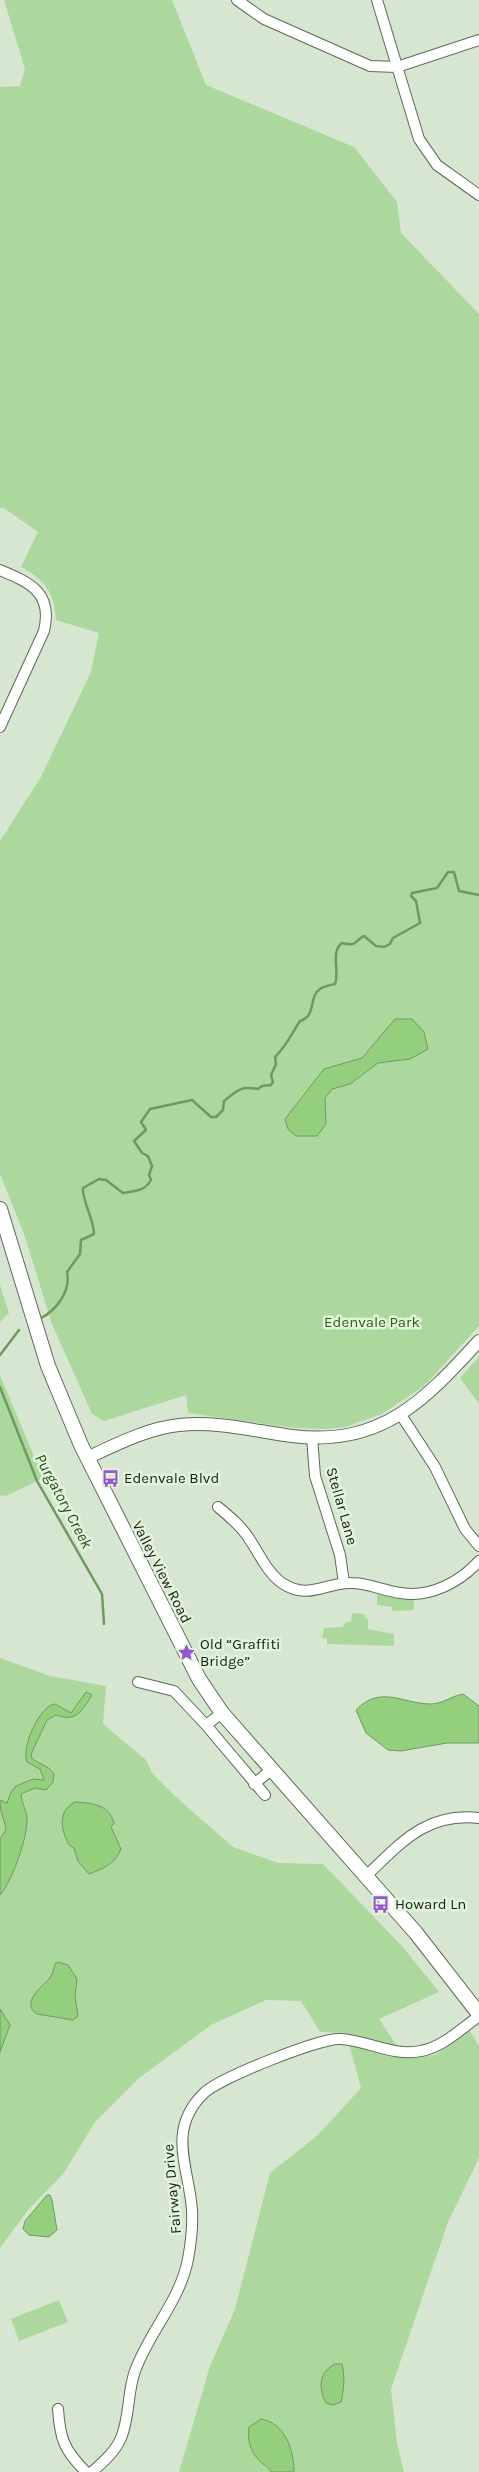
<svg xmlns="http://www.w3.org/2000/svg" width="479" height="2472" font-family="Karla,sans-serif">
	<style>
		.green { fill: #add89d; fill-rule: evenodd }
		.water { fill: #94cf7e; stroke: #6f9a5f }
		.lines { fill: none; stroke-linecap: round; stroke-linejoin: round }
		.stream { stroke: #6f9a5f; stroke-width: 2.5 }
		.minor-casing { stroke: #5c6a57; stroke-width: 12 }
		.tertiary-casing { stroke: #5c6a57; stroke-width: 14 }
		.secondary-casing { stroke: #5c6a57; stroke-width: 16 }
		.minor { stroke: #fff; stroke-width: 10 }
		.tertiary { stroke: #fff; stroke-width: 12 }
		.secondary { stroke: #fff; stroke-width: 14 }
		.labels { text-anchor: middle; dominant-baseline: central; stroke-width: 5; stroke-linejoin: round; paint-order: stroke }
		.park-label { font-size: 15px; fill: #2a600c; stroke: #e3f4dd }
		.poi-label { font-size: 15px; fill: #181e16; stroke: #e3f4dd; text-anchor: start }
		.street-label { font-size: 15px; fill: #181e16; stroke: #e3f4dd }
		.water-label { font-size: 16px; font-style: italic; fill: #295019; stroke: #e3f4dd }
	</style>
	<rect width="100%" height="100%" fill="#d6e6d0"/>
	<path class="green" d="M4 0H172L206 85 354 147 397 202 401 233 479 314V1326L424 1386 382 1414 345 1427 326 1429 295 1428 188 1413 186 1395 104 1421 92 1414 52 1324 24 1234 0 1174V841L41 777 91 672 99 633 56 620C55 593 44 579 21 567L38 532 4 508H0V87L20 86 25 69ZM395 1019 410 1059 378 1063 350 1084 332 1089 325 1098 326 1124 317 1136 311 1087 324 1069 362 1058Z
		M0 1285 9 1313 0 1322Z
		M479 1357V1404L460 1378Z
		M0 1375 43 1478 6 1496 0 1495Z
		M377 1592 414 1598V1610L392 1611V1607L377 1605Z
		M352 1613 364 1614 365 1618 368 1619V1629L394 1634V1646L327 1644V1639L322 1638 324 1628 343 1627 344 1624 351 1621Z
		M0 1658 50 1676 106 1686 103 1724 146 1760 152 1773 176 1797 233 1847 278 1863 323 1864 402 1946 439 1992 379 2019 405 2058 435 2055 470 2031 479 2046V2158L448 2222 391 2389 397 2443 404 2472H179L210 2366 235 2309 270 2173 318 2135 361 2088 346 2033 320 2032 301 2001 266 2000 211 2025 139 2078 95 2122 63 2174 28 2210 0 2248Z
		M59 2300 68 2322 19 2341 11 2319Z"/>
	<path class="water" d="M395 1019H412L424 1032 428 1049 410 1059 378 1063 350 1084 332 1089 325 1098 326 1124 317 1136H296L288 1129 285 1119 324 1069 362 1058Z
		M86 1692 92 1695C81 1712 77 1722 56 1715L47 1720 32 1752 31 1757C38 1765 48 1764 54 1774L53 1782 46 1790 35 1788 21 1794C21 1802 26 1809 27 1817 28 1837 13 1879 0 1895V1839L6 1830C4 1816 0 1815 0 1800L7 1803 11 1792 16 1786 33 1779 44 1780 40 1769 27 1762C21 1748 39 1706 55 1704L71 1713Z
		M463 1694 479 1706V1743H447L401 1751 388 1750 366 1733 356 1710C380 1685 401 1703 430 1704 443 1704 451 1696 463 1694Z
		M75 1802C91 1803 109 1804 114 1823L111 1827 121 1849C114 1865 104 1868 89 1874L78 1861 74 1848 69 1845C61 1830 57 1811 75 1802Z
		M58 1962 68 1965 77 1979 75 1996 78 2016 73 2020 37 2014C20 2003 42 1987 49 1979 52 1975 54 1969 55 1964Z
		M0 2009 10 2025 0 2052Z
		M47 2195H50L52 2200 57 2230 49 2237 29 2235 23 2229 25 2221Z
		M335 2364H342C345 2375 344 2390 341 2402L333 2405 326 2403C318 2388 319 2372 335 2364Z
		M261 2419C285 2423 294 2450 294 2472H271C269 2467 267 2467 263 2464 251 2454 247 2442 249 2427Z"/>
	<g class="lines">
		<path class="stream" d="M41 1318C57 1310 71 1290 67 1272L80 1254 81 1240 94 1234C94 1220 81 1197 83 1188L99 1179 106 1180 123 1193C135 1191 145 1191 151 1180L149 1175 152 1166 148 1156 142 1153 134 1141 146 1130 141 1122 150 1109 192 1100 211 1117H216L223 1110 224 1101C238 1090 240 1086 258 1089L262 1086 271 1085 273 1082 271 1075 276 1064 275 1057C286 1047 292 1033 300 1021 317 1016 308 997 320 989 324 986 331 985 335 984 340 971 330 952 342 943 359 947 353 941 364 936L376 946 384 947 390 944 393 938 420 923 416 901 411 896 412 893 437 888 448 872H454L459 891 479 895
			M0 1355 19 1330
			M0 1387 37 1481 102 1594 104 1624"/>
		<defs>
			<path id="minor" d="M237 0 264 19 370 66 397 67 479 40
				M377 0 419 139 437 165 479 195
				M0 570C31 583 53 593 44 631L0 727
				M401 1415 435 1467 465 1529 479 1546
				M312 1437 315 1476 340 1555 344 1583
				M218 1507C229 1516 240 1525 248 1537 258 1551 267 1573 282 1583 309 1601 325 1582 352 1583 368 1583 384 1591 401 1593 430 1598 460 1582 479 1561
				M138 1682 174 1691 206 1725 222 1713
				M206 1725 265 1795
				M254 1784 271 1770
				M366 1876C401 1843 426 1812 479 1818
				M58 2409C60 2439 64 2450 86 2472
				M92 2472C103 2462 115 2452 121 2438 130 2417 127 2393 135 2371 149 2332 180 2301 188 2259 191 2243 193 2227 192 2210 189 2167 166 2130 204 2093 220 2078 319 2038 340 2039 367 2040 393 2057 421 2051 443 2047 462 2028 479 2016"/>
			<path id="tertiary" d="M87 1458C115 1445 148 1428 179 1425 218 1421 254 1431 292 1436 381 1447 424 1401 479 1341"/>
			<path id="secondary" d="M0 1209 48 1366 81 1445 199 1679 222 1713 416 1933 479 2014"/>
		</defs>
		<use href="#minor" class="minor-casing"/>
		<use href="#tertiary" class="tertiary-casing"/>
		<use href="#secondary" class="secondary-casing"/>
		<use href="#minor" class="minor"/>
		<use href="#tertiary" class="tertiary"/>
		<use href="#secondary" class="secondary"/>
	</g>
	<defs>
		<symbol id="bus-bare" viewBox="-9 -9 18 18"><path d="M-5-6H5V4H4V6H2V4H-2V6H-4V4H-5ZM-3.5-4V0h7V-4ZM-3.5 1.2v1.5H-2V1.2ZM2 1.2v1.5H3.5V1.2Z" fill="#9758cf" stroke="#e3f4dd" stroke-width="2.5" paint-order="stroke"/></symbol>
		<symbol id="sight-bare" viewBox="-9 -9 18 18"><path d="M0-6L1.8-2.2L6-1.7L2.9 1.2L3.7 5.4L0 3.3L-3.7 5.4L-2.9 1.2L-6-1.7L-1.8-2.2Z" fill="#9758cf" stroke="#e3f4dd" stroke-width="2.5" paint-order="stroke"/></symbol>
	</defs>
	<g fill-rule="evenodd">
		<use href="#bus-bare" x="98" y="1466" width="25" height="25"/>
		<use href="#sight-bare" x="174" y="1640" width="25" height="25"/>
		<use href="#bus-bare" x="368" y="1892" width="25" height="25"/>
	</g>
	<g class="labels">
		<g class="park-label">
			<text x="372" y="1322">Edenvale Park</text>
		</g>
		<g class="poi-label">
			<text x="124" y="1478">Edenvale Blvd</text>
			<text x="200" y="1644">Old “Graffiti<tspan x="200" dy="17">Bridge”</tspan></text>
			<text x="395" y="1904">Howard Ln</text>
		</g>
		<g class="street-label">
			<text transform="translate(342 1506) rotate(74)">Stellar Lane</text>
			<text transform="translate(162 1572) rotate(63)">Valley View Road</text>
			<text transform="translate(172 2189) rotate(-95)">Fairway Drive</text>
		</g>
		<g class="water-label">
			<text transform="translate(64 1501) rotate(62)">Purgatory Creek</text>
		</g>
	</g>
</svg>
